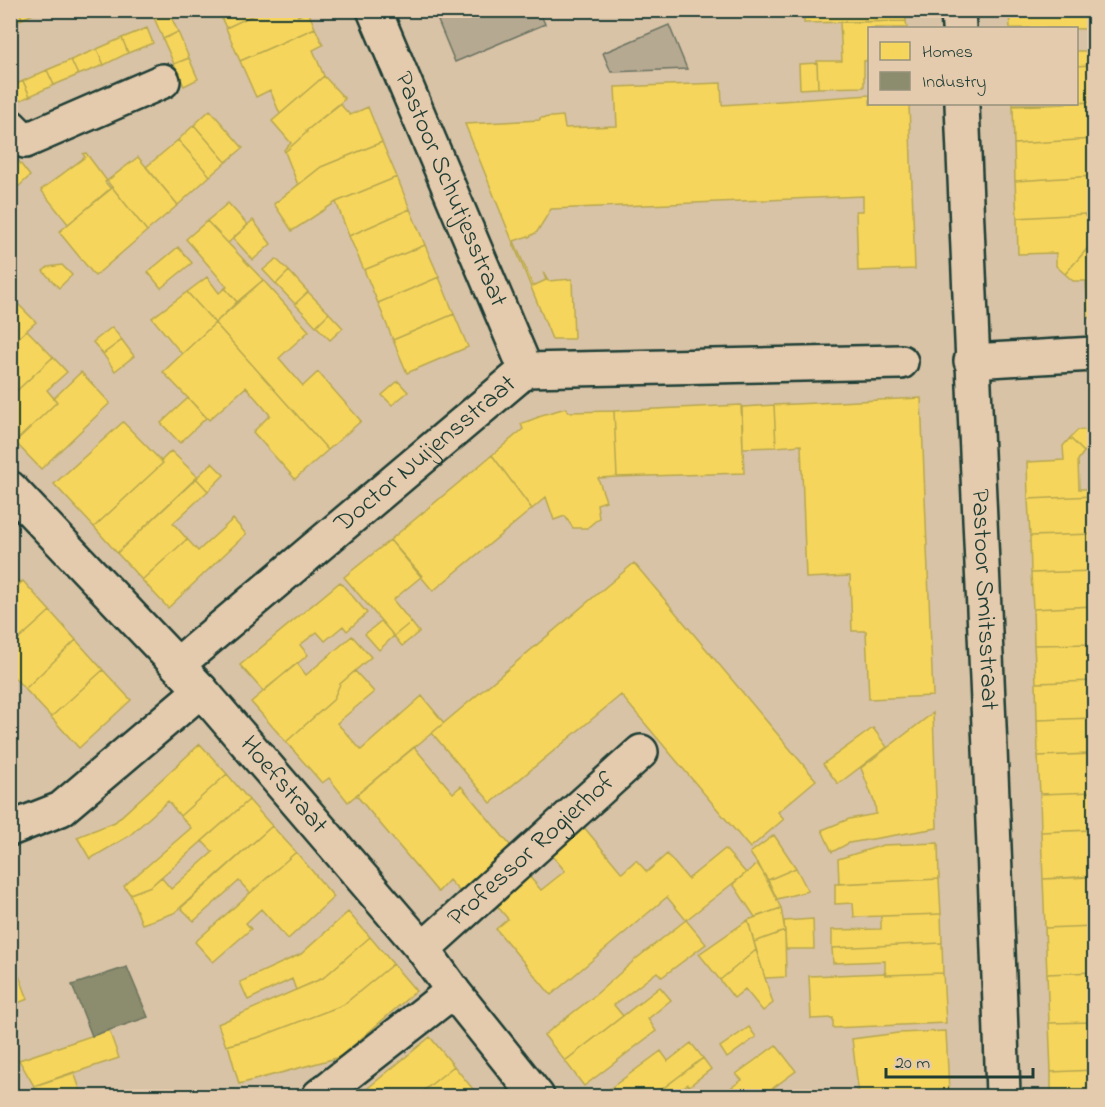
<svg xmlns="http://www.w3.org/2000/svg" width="1105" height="1107" font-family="'Indie Flower',sans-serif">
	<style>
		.green { fill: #b6a991; stroke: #6a7362; stroke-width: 1.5 }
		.homes { fill: #f6d55c; stroke: #b6a750; stroke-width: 1.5 }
		.industry { fill: #8c8c6e; stroke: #6b745d; stroke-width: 1.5 }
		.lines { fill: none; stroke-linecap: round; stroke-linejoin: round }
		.minor-casing { stroke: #1f3d34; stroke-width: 38 }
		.minor { stroke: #e5cbad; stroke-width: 33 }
		.labels { text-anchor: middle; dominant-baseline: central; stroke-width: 6; stroke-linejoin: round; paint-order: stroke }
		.street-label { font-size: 26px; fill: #1f3d34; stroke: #e5cbad }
	</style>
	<rect width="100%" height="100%" fill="#d9c3a6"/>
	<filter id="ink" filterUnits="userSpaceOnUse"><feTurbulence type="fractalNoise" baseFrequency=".0167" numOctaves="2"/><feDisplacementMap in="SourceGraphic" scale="12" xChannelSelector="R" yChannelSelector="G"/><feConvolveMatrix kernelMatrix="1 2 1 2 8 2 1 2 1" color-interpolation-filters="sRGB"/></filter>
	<g filter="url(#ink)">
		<path class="green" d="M434 11H539L545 24 455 62Z
			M669 25 687 69 611 72 603 53Z"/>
		<path class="homes" d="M10 10H19L22 19 10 24Z
			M19 10H42L22 19Z
			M164 10H168L178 32 163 39 153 15Z
			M218 10H264L226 28Z
			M264 10H296L298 16 308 11 315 28 240 61 226 28Z
			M804 10H906V21L804 23Z
			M1009 10H1089L1090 29 1010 28Z
			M906 21 907 28H870V60L864 61V87L818 88 817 61H842L840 22Z
			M147 28 153 43 128 53 122 38Z
			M315 28 323 45 313 50 324 76 280 114 270 90 256 97 240 61Z
			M178 32 189 58 174 64 163 39Z
			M122 38 128 53 104 65 97 49Z
			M97 49 104 65 78 75 71 60Z
			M1076 51H1090L1091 65 1076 66Z
			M189 58 198 79 184 86 174 64Z
			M71 60 78 75 54 85 47 70Z
			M817 63 818 88 800 89 799 64Z
			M1091 65 1092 102 1076 103V66Z
			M47 70 54 85 30 96 23 81Z
			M324 76 345 99 306 131 307 132 285 152 284 150 291 143 272 121Z
			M23 81 30 96 10 105V87Z
			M721 83 722 105 870 95V104H909L915 269 858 271 856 211H863V196L551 209 537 232 529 237 528 236 514 241 533 286 546 280 543 272 548 281 572 279 574 339H552L465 124 540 120V118L563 116 565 128 617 126 615 87Z
			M1092 102 1094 139 1014 144 1013 106Z
			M340 104 350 115 368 107 382 142 321 167 298 185 285 152 307 132 306 131Z
			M1013 104H1067L1013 106Z
			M210 110 243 148 226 162 194 125Z
			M194 125 226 162 210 176 178 140Z
			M1094 139V176L1015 181 1014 144Z
			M178 140 210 176 178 205 146 167Z
			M382 142 397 177 336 202 292 231 274 204 321 167Z
			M10 150 30 176 16 189 10 182Z
			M86 153 107 181 105 182 111 189 68 224 41 190 85 157 83 154Z
			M138 157 178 205 147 231 107 181Z
			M1094 176V216H1085V214L1017 218 1015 181Z
			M397 177 410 209 349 236 336 202Z
			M112 187 147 231 95 276 59 232Z
			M228 203 248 225 228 243 207 221Z
			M410 209 425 245 364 270 349 236Z
			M1085 214V216H1094V241L1065 274 1056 266V253L1018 254 1017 218Z
			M253 220 271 244 253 260 233 238Z
			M207 221 263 280 237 302 225 288 227 287 186 239Z
			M1094 241V318H1088L1086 281H1073L1065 274Z
			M425 245 439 277 378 303 364 270Z
			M178 247 192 263 161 288 148 272Z
			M276 259 289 271 276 284 263 270Z
			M62 265 72 275 59 288 43 271 48 267Z
			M289 271 308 292 295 304 276 284Z
			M207 277 219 293 225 288 237 302 215 323 187 292Z
			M439 277 454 314 393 340 378 303Z
			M263 280 309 331 279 358 303 386 318 372 361 421 328 450 215 323Z
			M187 292 215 323 182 354 152 318Z
			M308 292 329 313 316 326 295 304Z
			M10 296 36 322 10 345Z
			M329 313 343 328 330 340 316 326Z
			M454 314 468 347 407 373 393 340Z
			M215 323 328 450 295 479 253 432 270 415 246 387 209 420 163 372Z
			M112 327 122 340 103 354 93 342Z
			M27 330 53 357 10 397V345Z
			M122 340 134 356 115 371 103 354Z
			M53 357 67 372 47 390 57 402 15 442 10 437V397Z
			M81 372 110 403 41 469 15 442 57 402 54 398Z
			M398 381 408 392 392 405 382 395Z
			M1091 392H1094V443L1084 452 1070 438 1078 430H1092Z
			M188 398 206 418 180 443 161 423Z
			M921 398 933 696 869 699 866 631H852L850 576 806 578 801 445 776 447 774 405Z
			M741 405 744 473 617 477 614 411Z
			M774 405 776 447 743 448 742 407Z
			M566 408 568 412 614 411 617 477 598 478 606 501 597 504 599 518 587 528H573L565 516 554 520 546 497 532 509 492 455 523 429 521 424 523 423 539 417 538 416Z
			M123 422 163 463 94 527 54 484Z
			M1070 438 1084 452 1078 460 1079 489H1094V496L1028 499 1027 462 1064 460 1063 446Z
			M171 451 198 477 117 553 94 527 163 463 161 461Z
			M492 455 532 509 433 591 390 540Z
			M212 463 224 475 208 491 196 478Z
			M196 478 208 491 173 523 187 539 142 580 117 553Z
			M1094 496V534L1030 536 1028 499Z
			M233 519 246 534 168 608 142 580 187 539 198 551Z
			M1094 534V571L1031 573 1030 536Z
			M390 540 422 576 393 600 411 622 394 636 344 577Z
			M634 563 816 780 778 812 784 819 750 848 621 695 491 803 432 733Z
			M1094 571V606L1033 609 1031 573Z
			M10 573 19 582 23 581 10 593Z
			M23 581 50 611 10 647V593Z
			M340 582 367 613 347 631 343 626 325 641 317 632 300 645 308 655 263 691 240 665Z
			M1094 606V644L1034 645 1033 609Z
			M50 611 76 640 25 689 10 673V647Z
			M381 621 394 636 379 650 365 634Z
			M411 622 419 632 402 646 394 636Z
			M352 636 371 657 340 684 333 700 286 742 251 702 297 663 306 675Z
			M76 640 103 670 51 717 25 689Z
			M1094 644V681L1036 683 1034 645Z
			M103 670 131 700 79 748 51 717Z
			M355 671 374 692 337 723 361 750 422 696 444 723 348 802 329 778 322 783 286 742 333 700 340 684Z
			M1094 681V718L1037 720 1036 683Z
			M933 713 937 828 849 843 832 852 822 830 849 819 876 814 875 804 861 768Z
			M1094 718V754L1038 756 1037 720Z
			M873 728 887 747 838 784 823 764Z
			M200 744 227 774 180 816 168 801 129 836 90 859 77 837 115 822Z
			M414 747 453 793 461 786 514 850 460 896 458 893 460 892 449 880 438 892 356 795Z
			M1089 754H1094V792L1040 794 1038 756Z
			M227 774 249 800 151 886 130 894 124 886 191 828 180 816Z
			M1094 792V830L1041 832 1040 794Z
			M249 800 272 826 174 913 142 924 130 894 151 886 161 877 171 889 213 852 202 841Z
			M272 826 296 852 250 893 239 881 194 921 181 908Z
			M583 826 622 873 636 860 647 872 667 854 688 879 725 849 746 873 686 920 667 897 551 995 496 929 508 919 493 901 528 875 541 890 565 871 550 853Z
			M1090 830 1092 855H1094V876L1043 879 1041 832Z
			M774 835 796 868 768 880 750 853Z
			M938 843 939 879 839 884 838 859 883 845Z
			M296 852 334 897 288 939 261 909 246 923 251 929 213 962 195 942Z
			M758 863 781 908 755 917 733 884Z
			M796 868 808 891 777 899 768 880Z
			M1092 877 1094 926 1045 928 1043 879Z
			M939 879 941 914 854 917 853 903 835 904V884Z
			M781 908 785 931 754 942 748 920Z
			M348 912 370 937 323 978 296 990 292 979 248 1000 240 982 301 954Z
			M941 914 942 943 832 948V930L881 929V916Z
			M813 919 814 949H786L784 921Z
			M686 920 706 944 662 977 657 972 614 1005 623 1016 565 1061 544 1035 593 997 637 958Z
			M748 920 756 950 720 980 699 954Z
			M1094 926V972L1047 974 1045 928Z
			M785 931 786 977 765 978 754 942Z
			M370 937 393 964 343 1005 259 1037 226 1046 218 1024 323 978Z
			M942 943 943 973 885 975V961L833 963 832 948Z
			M756 950 773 1003 763 1011 745 989 734 998 720 980Z
			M393 964 416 991 340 1057 239 1084 228 1045 259 1037 343 1005Z
			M16 968 28 999 10 1006V970Z
			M1094 972V1022L1049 1023 1047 974Z
			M886 973 885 975 943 973 946 1023 833 1028V1018L811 1019 809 976Z
			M660 987 671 1000 648 1019 656 1031 584 1086 565 1061Z
			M1094 1022V1070L1051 1072 1049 1023Z
			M749 1027 756 1037 727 1058 720 1047Z
			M109 1030 119 1058 34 1086 19 1060Z
			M946 1031 949 1090 901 1096H859L852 1039 898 1033Z
			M430 1037 454 1066 417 1096H366L363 1092Z
			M691 1043 703 1058 653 1096H600L661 1051 668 1061Z
			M776 1045 796 1071 762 1096H719L742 1080 736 1074Z
			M703 1058 711 1069 689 1086 688 1084 671 1096H653Z
			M454 1066 477 1094 474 1096H417Z
			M1094 1070V1096H1051V1072Z
			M74 1072 82 1095 41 1096 34 1086Z"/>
		<path class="industry" d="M127 967 148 1017 92 1036 72 985Z"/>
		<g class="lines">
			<defs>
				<g id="minor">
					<path id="s1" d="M374 10 526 370"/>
					<path d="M958 10 959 28"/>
					<path id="s2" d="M962 104C975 435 993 765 1003 1096"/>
					<path d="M10 126 25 141 163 81"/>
					<path d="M971 361 1094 354"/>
					<path id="s3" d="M10 488 201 690 423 949 453 991 537 1096"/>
					<path id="s4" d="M177 665 526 370 901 362"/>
					<path d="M10 829 61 809 201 690"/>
					<path id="s5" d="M423 949 641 752"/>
					<path d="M319 1096 453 991"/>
				</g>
			</defs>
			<use href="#minor" class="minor-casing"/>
			<use href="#minor" class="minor"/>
		</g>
	</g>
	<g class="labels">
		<g class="street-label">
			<text stroke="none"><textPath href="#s1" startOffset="195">Pastoor Schutjesstraat</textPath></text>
			<text stroke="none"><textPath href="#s4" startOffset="326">Doctor Nuijensstraat</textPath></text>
			<text stroke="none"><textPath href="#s2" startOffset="496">Pastoor Smitsstraat</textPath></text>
			<text stroke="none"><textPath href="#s3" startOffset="404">Hoefstraat</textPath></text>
			<text stroke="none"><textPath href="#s5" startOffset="147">Professor Rogierhof</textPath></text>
		</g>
	</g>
	<rect width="1105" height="1107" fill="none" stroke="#e5cbad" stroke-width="36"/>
	<rect x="18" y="18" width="1069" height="1071" fill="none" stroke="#1f3d34" stroke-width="2" filter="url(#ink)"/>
	<rect x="868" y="27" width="210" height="78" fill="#e5cbad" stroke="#96927d" stroke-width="1.5"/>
	<rect x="880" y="42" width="30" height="18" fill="#f6d55c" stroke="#96927d" stroke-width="1.5"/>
	<text x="922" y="57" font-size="18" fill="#1f3d34">Homes</text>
	<rect x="880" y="72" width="30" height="18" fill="#8c8c6e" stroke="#96927d" stroke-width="1.5"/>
	<text x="922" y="87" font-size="18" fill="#1f3d34">Industry</text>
	<path d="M886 1068v9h147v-9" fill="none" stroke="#1f3d34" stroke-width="3"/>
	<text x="895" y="1068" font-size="18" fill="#1f3d34" stroke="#e5cbad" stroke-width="4.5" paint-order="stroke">20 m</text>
</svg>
